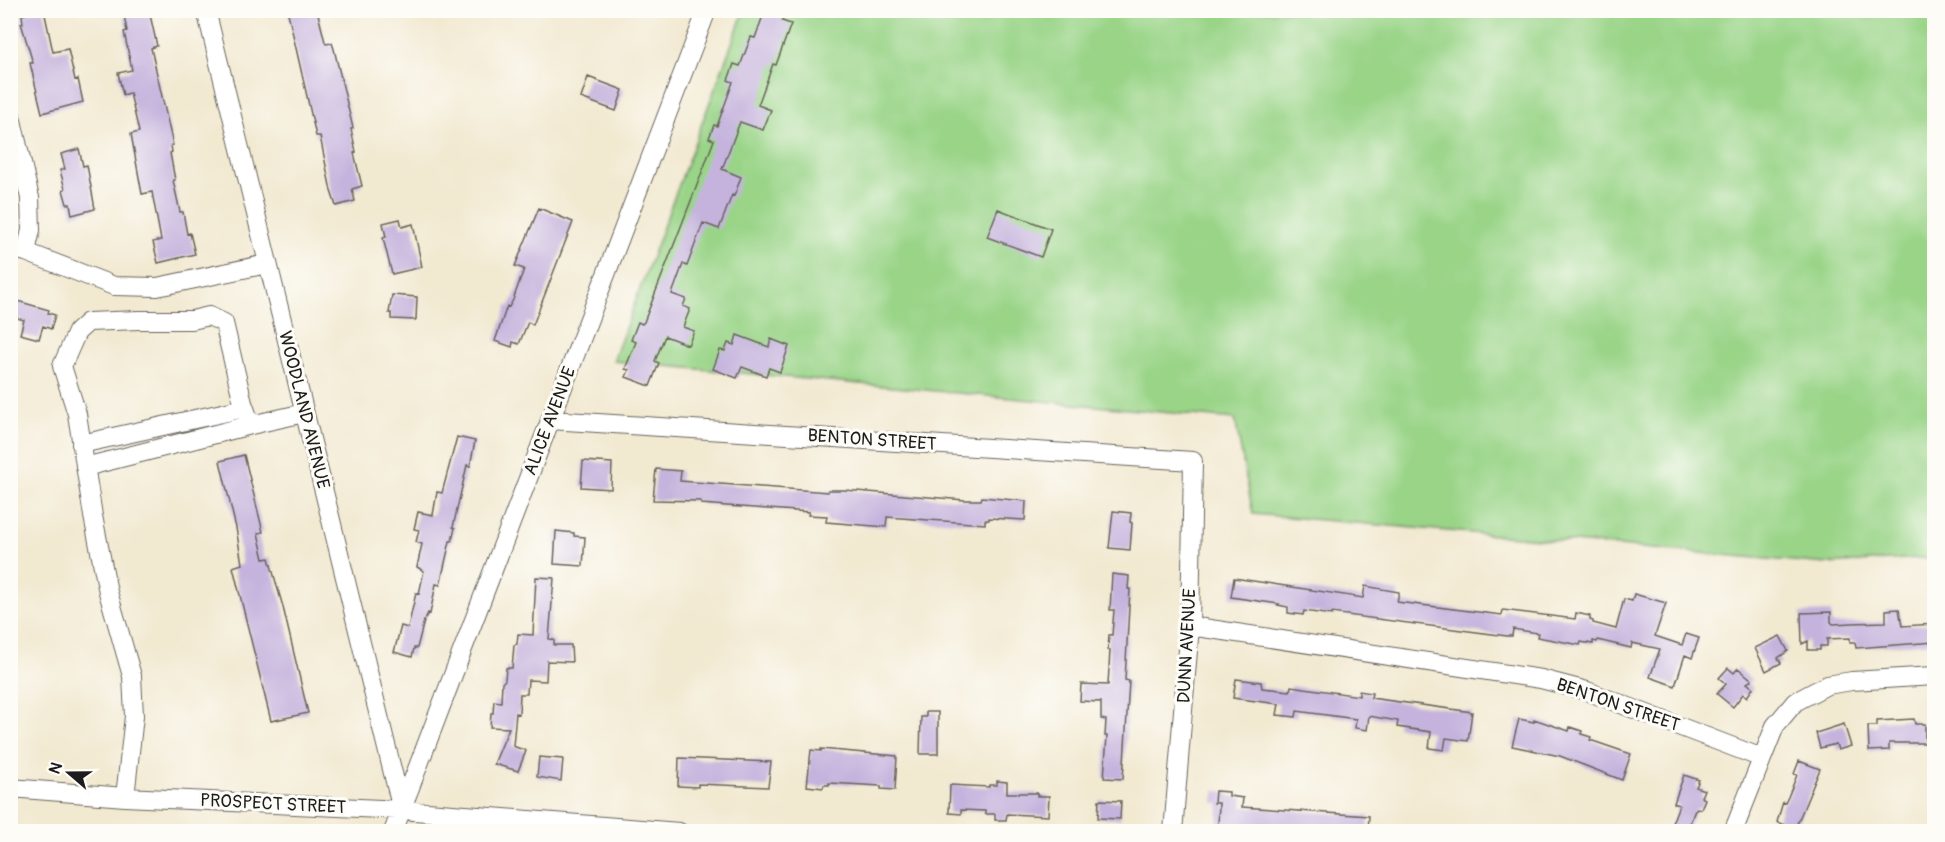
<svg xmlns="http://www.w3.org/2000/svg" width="1945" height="842" font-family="Pangolin,sans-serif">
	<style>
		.green { fill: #99d487; stroke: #5a7852; stroke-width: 1.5 }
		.building { fill: #c5b3dd }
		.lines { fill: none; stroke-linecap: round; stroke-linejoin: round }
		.minor-casing { stroke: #67645b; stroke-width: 20 }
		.minor { stroke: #fff; stroke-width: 18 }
		.labels { text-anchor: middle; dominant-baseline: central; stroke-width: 6; stroke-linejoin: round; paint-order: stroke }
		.street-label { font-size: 18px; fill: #1c1c1c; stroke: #fdfcf7 }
	</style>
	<rect width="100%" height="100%" fill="#fdfcf7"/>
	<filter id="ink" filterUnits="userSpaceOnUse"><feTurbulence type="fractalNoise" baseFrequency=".0167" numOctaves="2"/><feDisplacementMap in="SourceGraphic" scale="12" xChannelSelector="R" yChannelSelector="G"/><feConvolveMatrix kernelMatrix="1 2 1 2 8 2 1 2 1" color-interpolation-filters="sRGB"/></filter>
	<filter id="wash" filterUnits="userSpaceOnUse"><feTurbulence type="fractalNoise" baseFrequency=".008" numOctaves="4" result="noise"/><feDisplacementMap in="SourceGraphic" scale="24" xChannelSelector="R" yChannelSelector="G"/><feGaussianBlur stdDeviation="1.35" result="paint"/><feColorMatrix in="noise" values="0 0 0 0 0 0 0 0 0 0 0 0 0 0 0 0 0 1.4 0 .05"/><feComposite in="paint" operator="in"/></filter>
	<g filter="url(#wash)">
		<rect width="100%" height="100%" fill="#f2e9d1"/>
		<path class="green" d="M744 11H1934V557L1827 564 1253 514 1235 419 613 361Z"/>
		<g id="blocks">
			<path class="building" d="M39 10H44L53 52 68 49 75 80 78 79 83 102 42 113 30 63H33L21 23H23L22 15Z
				M123 10H149L157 46 151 48 173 145H171L172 152 170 153 175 180H173L180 212H183L187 234 190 233 195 254 158 263 153 242 161 240 152 192 142 194 131 134 139 132 130 93 123 95 118 73 132 70 124 32 127 31Z
				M298 10H317L325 42 326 44 332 43 334 49 353 128 351 129 356 152 354 153 362 186 352 189 355 201 336 206 331 191 320 136H316L288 13Z
				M765 10H786L782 21 791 24 776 65 773 64 758 105 771 110 763 130 740 122 722 169 741 177 736 191 734 196 732 195 719 229 703 223 687 266 683 264 672 294 686 299 683 306 690 309 683 327 694 331 688 345 665 336 655 361 659 363 650 386 626 377 629 370 625 369 636 342 631 340 638 322 642 324 644 322 704 167 714 140 709 138 714 125 717 126 733 82 728 80 734 64 740 66 751 37 755 38Z
				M588 77 623 90 616 111 581 98Z
				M79 149 83 166 87 165 95 209 72 215 70 204H67L63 190 65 189 60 170 65 169 61 154Z
				M539 208 573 222 533 325 528 322 519 344 513 342 512 347 495 341 507 306 509 307 513 300 524 269 515 266Z
				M998 209 1051 229 1041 257 987 237Z
				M400 219 402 227 413 224 422 267 392 274 383 238 386 237 383 223Z
				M392 295 417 297 416 320 391 319V313H389Z
				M10 299 49 310 48 313 55 315 51 329 43 326 39 339 20 334 24 320 10 316Z
				M737 335 769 347 771 339 789 346 780 372 769 368 766 376 742 367 737 378 713 369 720 350 725 351 728 343 734 345Z
				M457 437 475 441 470 466 467 465 453 527 455 528 452 541H450L440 585 436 584 430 614 428 613 424 621 417 648H414L412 657 394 652 401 626 408 628 416 593 419 594 424 571 417 567 422 544 416 542 419 530 414 529 418 512 433 515 437 492 442 493Z
				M244 455 263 532 258 533 264 559 269 558 283 607 308 713 271 721 233 567 242 564 236 528 220 461Z
				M583 461 612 463 611 489 581 487Z
				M656 469 681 471 680 481 828 492V490H844L965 500H981L982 497 1026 501 1025 520 989 518V520H985V524L887 517 886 527 826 522 827 516 808 515 809 512 701 504V501L653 500Z
				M1113 511 1131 513 1130 522 1132 523 1130 550 1109 548Z
				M556 531 574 533V536L585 537 583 566 554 564Z
				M1112 574 1129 576 1128 589H1130L1125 680 1129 681 1123 779 1104 778 1107 736H1105L1106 720 1101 719V702L1080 701 1081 684 1108 685 1110 650H1108L1109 635H1112L1114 610H1110Z
				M536 577 554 578 549 639 554 640V645H571L572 662 547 661 546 681 528 680 527 694H520L519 714 516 713 513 746 526 751 518 771 494 764 509 728 490 727 491 713H493L494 701 501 702 502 683 505 680 506 668H512L514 645 517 644 518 634 533 635Z
				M1234 578 1363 598 1365 586 1399 592 1397 602 1502 615 1503 610 1575 619 1576 613 1590 616V620L1593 621V623L1616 629 1624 599 1632 601 1634 594 1666 603 1655 636 1682 645 1686 634 1699 638 1692 658 1685 655 1675 686 1650 677 1660 649 1632 643 1631 648 1598 640 1597 642 1593 641V644L1581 642 1580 645 1537 637 1538 633 1513 629 1512 636H1507L1332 613V615L1304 611 1303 615 1288 613V607L1278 605 1279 604 1231 597Z
				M1899 609 1902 626 1935 624V642L1856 648 1855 642H1850V638L1827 639V646H1820V650H1808V641L1802 644 1801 613 1831 612V622L1833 624 1852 623 1886 622V610Z
				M1780 636 1788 651 1778 658 1781 663 1766 671 1755 648Z
				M1728 668 1734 673 1738 668 1752 680 1747 683 1753 688 1747 697 1743 694 1733 707 1717 694 1726 684 1719 678Z
				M1236 679 1261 682 1262 688 1290 691 1291 686 1359 696V691L1372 693 1371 698 1472 712 1468 741 1446 738 1444 750 1429 748 1431 732 1397 727 1398 721 1369 716 1367 730 1355 728 1356 719 1297 711 1296 717 1277 715 1279 704 1233 698Z
				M926 712H938V754H920L921 717H926Z
				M1519 719 1534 722V719L1569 731 1570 727 1582 731 1581 734 1591 737 1590 740 1631 754 1622 780 1560 756 1512 746Z
				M1914 719 1915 724H1925V743H1889V750L1869 751 1868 726H1877V721Z
				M1844 724 1851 746 1838 750 1836 744 1820 748 1816 733Z
				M821 749 897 756 895 790 881 789V786L829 783V785H824L823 788 807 786 811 750 821 751Z
				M539 757 563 759 561 781 537 777Z
				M679 758 771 762 768 787 698 784V787L678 786Z
				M1799 761 1820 769 1795 829 1777 822 1783 802 1785 803 1788 797 1797 775 1794 774Z
				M1684 775 1699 780 1696 787 1704 790 1701 797 1705 799 1701 809 1697 808 1695 810 1687 831H1669L1679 805 1674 803Z
				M997 781 1007 782V793H1037V796H1049L1048 816 1007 814 1006 820H995V814H985V811L961 810V814L949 813 950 785 989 787V785H997Z
				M1215 791 1229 792V796L1243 798 1242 807 1369 816 1368 831H1306L1218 826 1219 803H1214Z
				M1099 800 1121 801 1120 819 1098 818Z"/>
		</g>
	</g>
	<g filter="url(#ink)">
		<use href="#blocks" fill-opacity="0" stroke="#67645b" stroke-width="1.5"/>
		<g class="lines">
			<defs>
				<path id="minor" d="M206 10 402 810
					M10 112 30 198 31 230 26 252
					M10 248 26 252 114 286 157 287 267 264
					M550 420 1193 461 1190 626 1173 832
					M251 425 304 413
					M81 444 245 408
					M85 467 251 425 243 403 224 323 209 316 192 320H139L88 322 77 332 62 366 77 414 93 516 108 592 132 676 134 716 125 797
					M1190 626 1541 679 1587 691 1762 758
					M10 788 125 797 402 810 679 832
					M393 832 707 10
					M1733 832 1775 726 1795 702 1827 685 1852 681 1934 676"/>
			</defs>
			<use href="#minor" class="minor-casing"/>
			<use href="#minor" class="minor"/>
		</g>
	</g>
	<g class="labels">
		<g class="street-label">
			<text transform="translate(304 410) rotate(76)">WOODLAND AVENUE</text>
			<text transform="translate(550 421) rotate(-69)">ALICE AVENUE</text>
			<text transform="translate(872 440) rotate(4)">BENTON STREET</text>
			<text transform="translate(1187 646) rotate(-87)">DUNN AVENUE</text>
			<text transform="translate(1618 705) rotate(19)">BENTON STREET</text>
			<text transform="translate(273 804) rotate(3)">PROSPECT STREET</text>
		</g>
	</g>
	<rect width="1945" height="842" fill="none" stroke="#fdfcf7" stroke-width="36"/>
	<g transform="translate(69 773) rotate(290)" stroke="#fdfcf7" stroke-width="4.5" paint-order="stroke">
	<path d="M0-4.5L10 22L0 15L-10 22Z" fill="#1c1c1c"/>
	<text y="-9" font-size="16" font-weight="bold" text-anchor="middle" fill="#1c1c1c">N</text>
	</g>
</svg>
